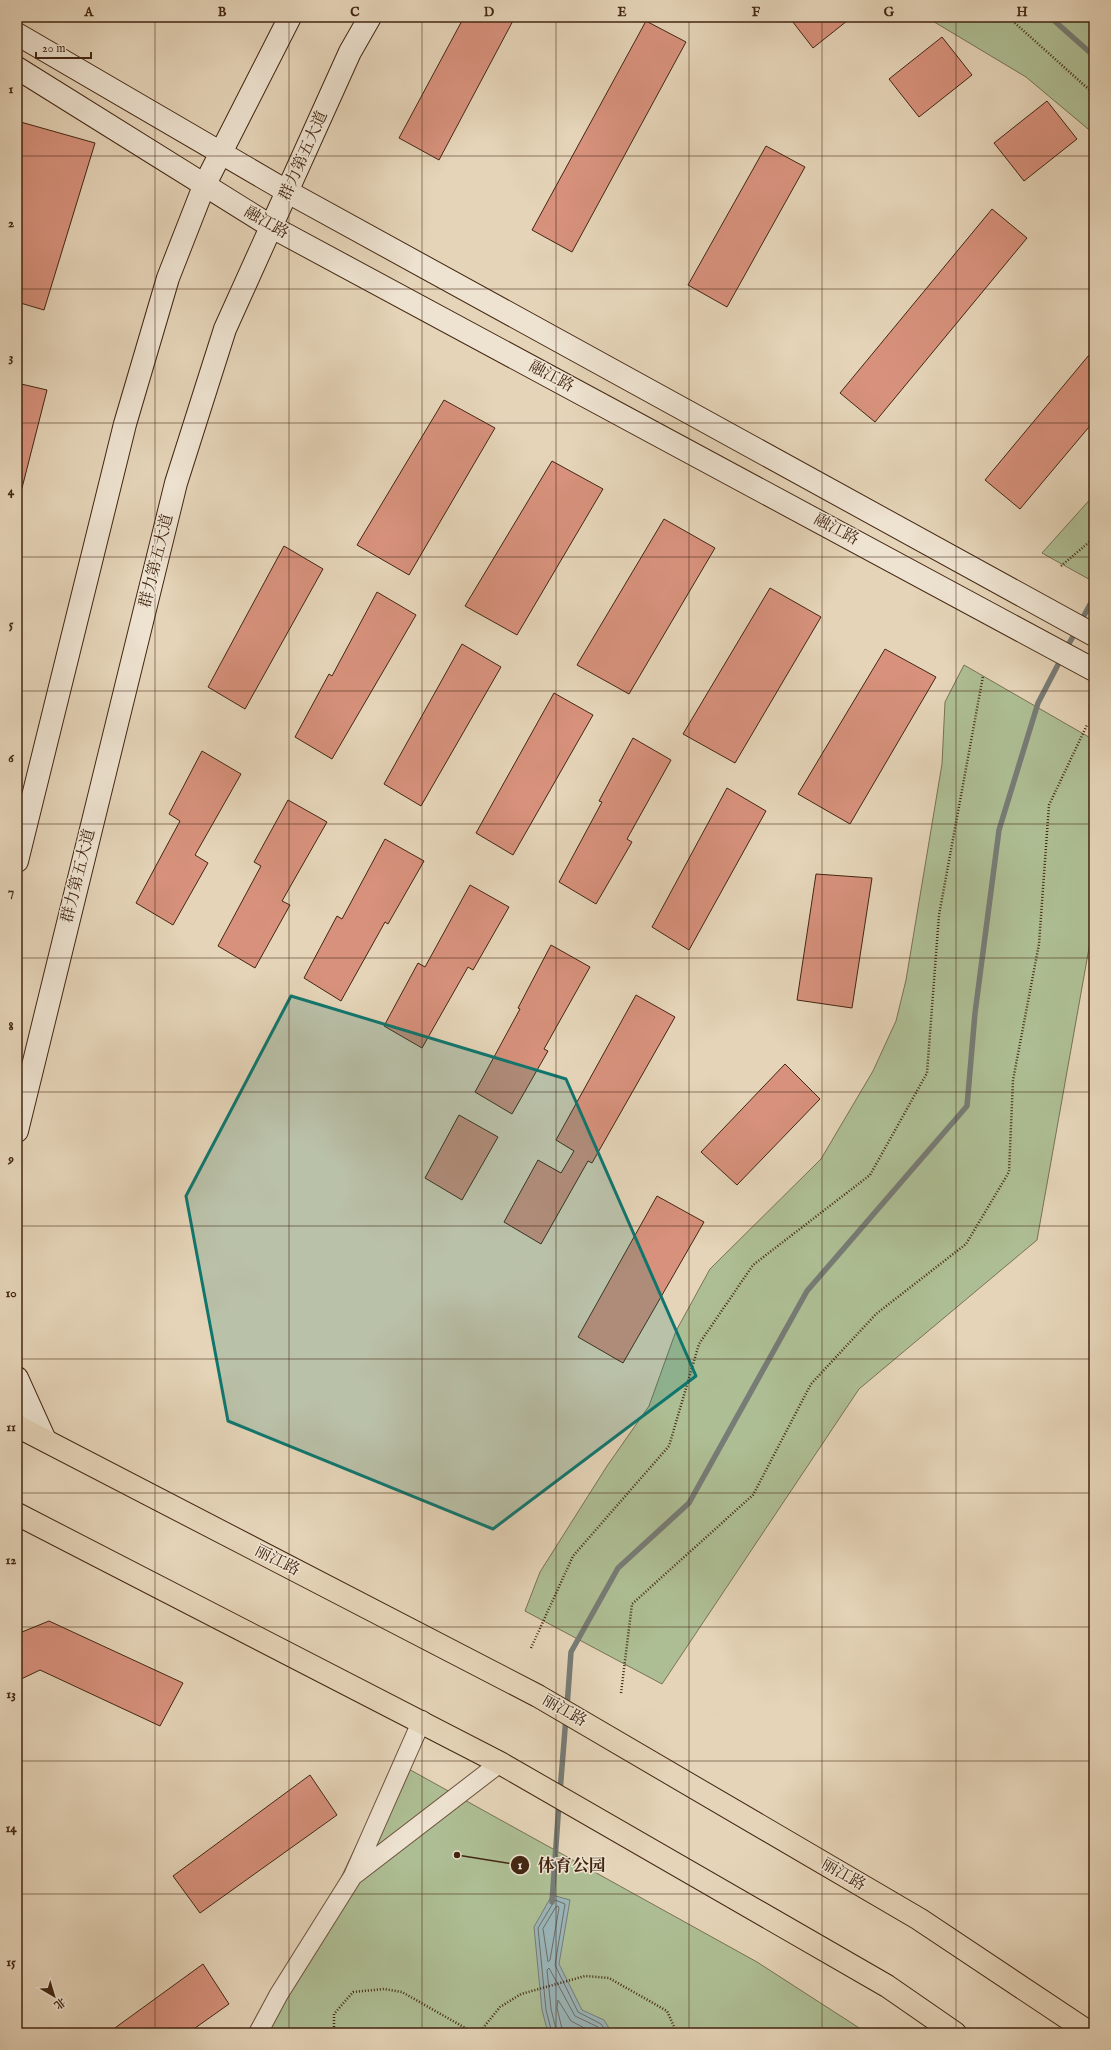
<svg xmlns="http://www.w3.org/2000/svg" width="1111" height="2050" font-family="'IM FELL English','Noto Serif SC',serif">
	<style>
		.green { fill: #aebe94; stroke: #787253 }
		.water { fill: #9ab5b9; stroke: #777c76 }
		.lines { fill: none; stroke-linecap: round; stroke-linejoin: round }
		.shore { stroke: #6e6e66; stroke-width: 1 }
		.stream { stroke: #777c76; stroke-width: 5.5 }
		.building { fill: #d7917c; stroke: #432612 }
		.street-casing { stroke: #6c523c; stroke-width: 20 }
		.secondary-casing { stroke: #432612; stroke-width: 24 }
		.primary-casing { stroke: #432612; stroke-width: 24 }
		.path { stroke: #432612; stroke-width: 2.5; stroke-dasharray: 1 2; stroke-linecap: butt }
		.street { stroke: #eee3d1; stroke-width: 18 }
		.secondary { stroke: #eee3d1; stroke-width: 22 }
		.primary { stroke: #e5d4b8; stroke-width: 22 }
		.marked { fill: #0f766e; fill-opacity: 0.2; stroke: #0f766e; stroke-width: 3; stroke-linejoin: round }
		.grid { fill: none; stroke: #432612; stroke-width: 1; stroke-opacity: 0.55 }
		.labels { text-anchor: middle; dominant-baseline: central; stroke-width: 3; stroke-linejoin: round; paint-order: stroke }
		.street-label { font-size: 16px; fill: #432612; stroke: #eee3d1 }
		.leader { fill: none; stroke: #432612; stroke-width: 1.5 }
		.callout-dot { fill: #432612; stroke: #eee3d1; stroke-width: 1.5 }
		.mark-label { font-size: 12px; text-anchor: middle; font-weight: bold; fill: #fff }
		.callout-label { font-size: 17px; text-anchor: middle; font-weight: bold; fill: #432612; stroke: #eee3d1; stroke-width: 3; stroke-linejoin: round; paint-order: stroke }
		.neatline { fill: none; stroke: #432612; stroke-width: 1.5 }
		.grid-label { font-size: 13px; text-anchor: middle; font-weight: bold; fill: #432612 }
	</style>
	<rect width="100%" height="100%" fill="#e5d4b8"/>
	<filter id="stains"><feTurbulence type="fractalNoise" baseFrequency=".005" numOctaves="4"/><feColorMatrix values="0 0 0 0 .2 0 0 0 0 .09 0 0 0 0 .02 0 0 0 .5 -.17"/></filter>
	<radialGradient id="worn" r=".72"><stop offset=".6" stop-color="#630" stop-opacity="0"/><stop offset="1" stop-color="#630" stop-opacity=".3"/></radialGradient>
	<path class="green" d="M926 17H1094V134L1026 77Z
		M1094 495V582L1042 553Z
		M964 665 1094 740V920L1037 1240 859 1389 662 1684 525 1611 540 1572 607 1466 649 1406 676 1331 710 1269 821 1159 873 1071 896 1021 906 980 942 764 945 702Z
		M396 1762 757 1962 867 2033H267Z"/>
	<path class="water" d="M552 1895 570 1900 559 1964 582 2010 604 2020 612 2033H548L542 2010 534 1927Z"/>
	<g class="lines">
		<path class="shore" d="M556 1907 558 1906 559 1908 550 1960 548 1962 543 1929Z
			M552 2033 546 2010 538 1928 555 1900 565 1904 555 1965 578 2012 601 2024 607 2033
			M557 2033 551 2009 547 1970 549 1968 575 2016 598 2027 601 2033
			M563 2033 557 2008 558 2000 571 2021 594 2033"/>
		<path class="stream" d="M1050 17 1094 56
			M1080 623 1094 597
			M1066 649 1076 631
			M567 1707 571 1652 618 1568 689 1503 807 1291 967 1106 975 1013 999 830 1038 703 1062 657
			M560 1792 566 1717
			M552 1902 559 1803"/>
	</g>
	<path class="building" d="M464 17H515L439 160 399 138Z
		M789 17H852L813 48Z
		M646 21 686 42 572 252 532 230Z
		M942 37 972 75 919 117 889 79Z
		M1047 101 1077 139 1024 181 994 143Z
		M17 121 95 143 44 310 17 302Z
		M766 146 805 167 727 307 688 285Z
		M992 209 1027 238 875 422 840 393Z
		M1094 349V421L1020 509 985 480Z
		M17 383 47 390 22 488 17 487Z
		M444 400 495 428 409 575 357 545Z
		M552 461 603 489 517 635 465 606Z
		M664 519 715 548 629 694 577 665Z
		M284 546 323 569 245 709 208 687Z
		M770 588 821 617 735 763 683 734Z
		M377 592 416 615 332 759 295 737 329 674 332 676Z
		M462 644 501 667 421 806 384 784Z
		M885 649 936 677 850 824 798 794Z
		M554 693 593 715 513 855 476 833Z
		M633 738 671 760 627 839 632 842 596 904 559 882 602 802 599 801Z
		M202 751 241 774 195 855 208 863 173 925 136 903 180 821 169 814Z
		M727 788 766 811 689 950 652 927Z
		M288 800 327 822 282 901 290 905 255 968 218 946 261 866 254 862Z
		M385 839 424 861 388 924 385 922 341 1001 304 978 337 916 342 919Z
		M816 874 872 878 852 1008 797 1000Z
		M470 885 509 907 473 970 468 967 422 1048 384 1026 418 963 425 967Z
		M551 945 590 967 544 1049 548 1051 512 1114 475 1092 520 1009 518 1008Z
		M636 995 675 1017 592 1163 588 1161 541 1244 504 1222 538 1160 561 1173 574 1151 556 1140Z
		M785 1064 820 1099 737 1185 701 1152Z
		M459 1115 498 1137 462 1200 425 1178Z
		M657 1196 704 1222 623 1363 578 1337Z
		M49 1621 183 1683 160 1726 40 1670 17 1681V1634Z
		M310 1775 337 1815 200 1913 173 1876Z
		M203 1964 229 2004 188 2033H108Z"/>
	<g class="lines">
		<defs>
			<path id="street" d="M422 1720 353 1876 500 1763
				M258 2033 279 1994 353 1876"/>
			<path id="secondary" d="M17 34 288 192 1094 635
				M17 68 272 227 1094 670
				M17 861 125 424 168 278 204 186 290 17
				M17 1131 176 483 225 329 350 52 370 17
				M17 1378 45 1440"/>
			<path id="primary" d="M17 1426 538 1696 919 1919 1090 2033
				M17 1514 500 1763 887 1986 955 2033"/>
		</defs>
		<use href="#street" class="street-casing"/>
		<use href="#secondary" class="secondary-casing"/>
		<use href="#primary" class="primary-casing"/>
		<path class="path" d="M1008 17 1094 94
			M1061 566 1094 538
			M531 1648 573 1556 669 1446 699 1344 753 1265 870 1175 927 1073 939 915 983 676
			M621 1693 632 1604 753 1495 811 1384 876 1314 966 1244 1009 1172 1013 1080 1039 944 1049 805 1087 725
			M334 2033V2014L353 1992 384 1989 402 1992 474 2033
			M479 2033 500 2007 521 1994 585 1976 609 1978 667 2011 677 2033"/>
		<use href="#street" class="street"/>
		<use href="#secondary" class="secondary"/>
		<use href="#primary" class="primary"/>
	</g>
	<path class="marked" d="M291 996 566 1079 696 1376 493 1529 228 1421 186 1196Z"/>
	<path class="grid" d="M155 17V2033M289 17V2033M422 17V2033M556 17V2033M689 17V2033M822 17V2033M956 17V2033M17 156H1094M17 289H1094M17 423H1094M17 557H1094M17 691H1094M17 824H1094M17 958H1094M17 1092H1094M17 1226H1094M17 1359H1094M17 1493H1094M17 1627H1094M17 1761H1094M17 1894H1094"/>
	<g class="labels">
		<g class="street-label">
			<text transform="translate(304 156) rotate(-66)">群力第五大道</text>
			<text transform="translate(266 223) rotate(30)">融江路</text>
			<text transform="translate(551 377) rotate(28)">融江路</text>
			<text transform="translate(836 530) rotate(28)">融江路</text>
			<text transform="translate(157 561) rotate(-76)">群力第五大道</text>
			<text transform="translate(79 876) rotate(-76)">群力第五大道</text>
			<text transform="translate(277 1561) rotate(27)">丽江路</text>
			<text transform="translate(564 1711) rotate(30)">丽江路</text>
			<text transform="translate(843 1875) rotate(30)">丽江路</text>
		</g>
	</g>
	<path class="leader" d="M457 1855L520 1865"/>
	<g class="callout-dot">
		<circle cx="457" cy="1855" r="4"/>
		<circle cx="520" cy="1865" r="10"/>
	</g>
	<g class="mark-label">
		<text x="520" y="1869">1</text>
	</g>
	<g class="callout-label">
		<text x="572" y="1871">体育公园</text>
	</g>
	<rect width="1111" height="2050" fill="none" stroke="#e5d4b8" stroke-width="44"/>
	<g transform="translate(54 1996) rotate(142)" stroke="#eee3d1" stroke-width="3" paint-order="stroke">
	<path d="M0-3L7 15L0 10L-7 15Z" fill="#432612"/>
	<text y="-6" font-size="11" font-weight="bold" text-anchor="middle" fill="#432612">北</text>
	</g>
	<path d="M36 52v6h55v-6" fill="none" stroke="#432612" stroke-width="2"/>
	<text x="42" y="52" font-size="12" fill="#432612" stroke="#eee3d1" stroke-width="3" paint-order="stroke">20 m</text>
	<rect x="22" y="22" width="1067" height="2006" class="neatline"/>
	<g class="grid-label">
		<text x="89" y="16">A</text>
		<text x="222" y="16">B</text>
		<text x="355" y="16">C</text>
		<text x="489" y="16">D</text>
		<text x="622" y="16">E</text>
		<text x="756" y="16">F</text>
		<text x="889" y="16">G</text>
		<text x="1022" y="16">H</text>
		<text x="11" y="93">1</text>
		<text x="11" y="227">2</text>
		<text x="11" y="361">3</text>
		<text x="11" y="495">4</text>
		<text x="11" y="628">5</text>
		<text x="11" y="762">6</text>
		<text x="11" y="896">7</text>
		<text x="11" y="1030">8</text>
		<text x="11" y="1163">9</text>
		<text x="11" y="1297">10</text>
		<text x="11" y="1431">11</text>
		<text x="11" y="1564">12</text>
		<text x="11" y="1698">13</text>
		<text x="11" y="1832">14</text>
		<text x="11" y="1966">15</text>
	</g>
	<rect width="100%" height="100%" filter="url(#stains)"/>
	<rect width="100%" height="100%" fill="url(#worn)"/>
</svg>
